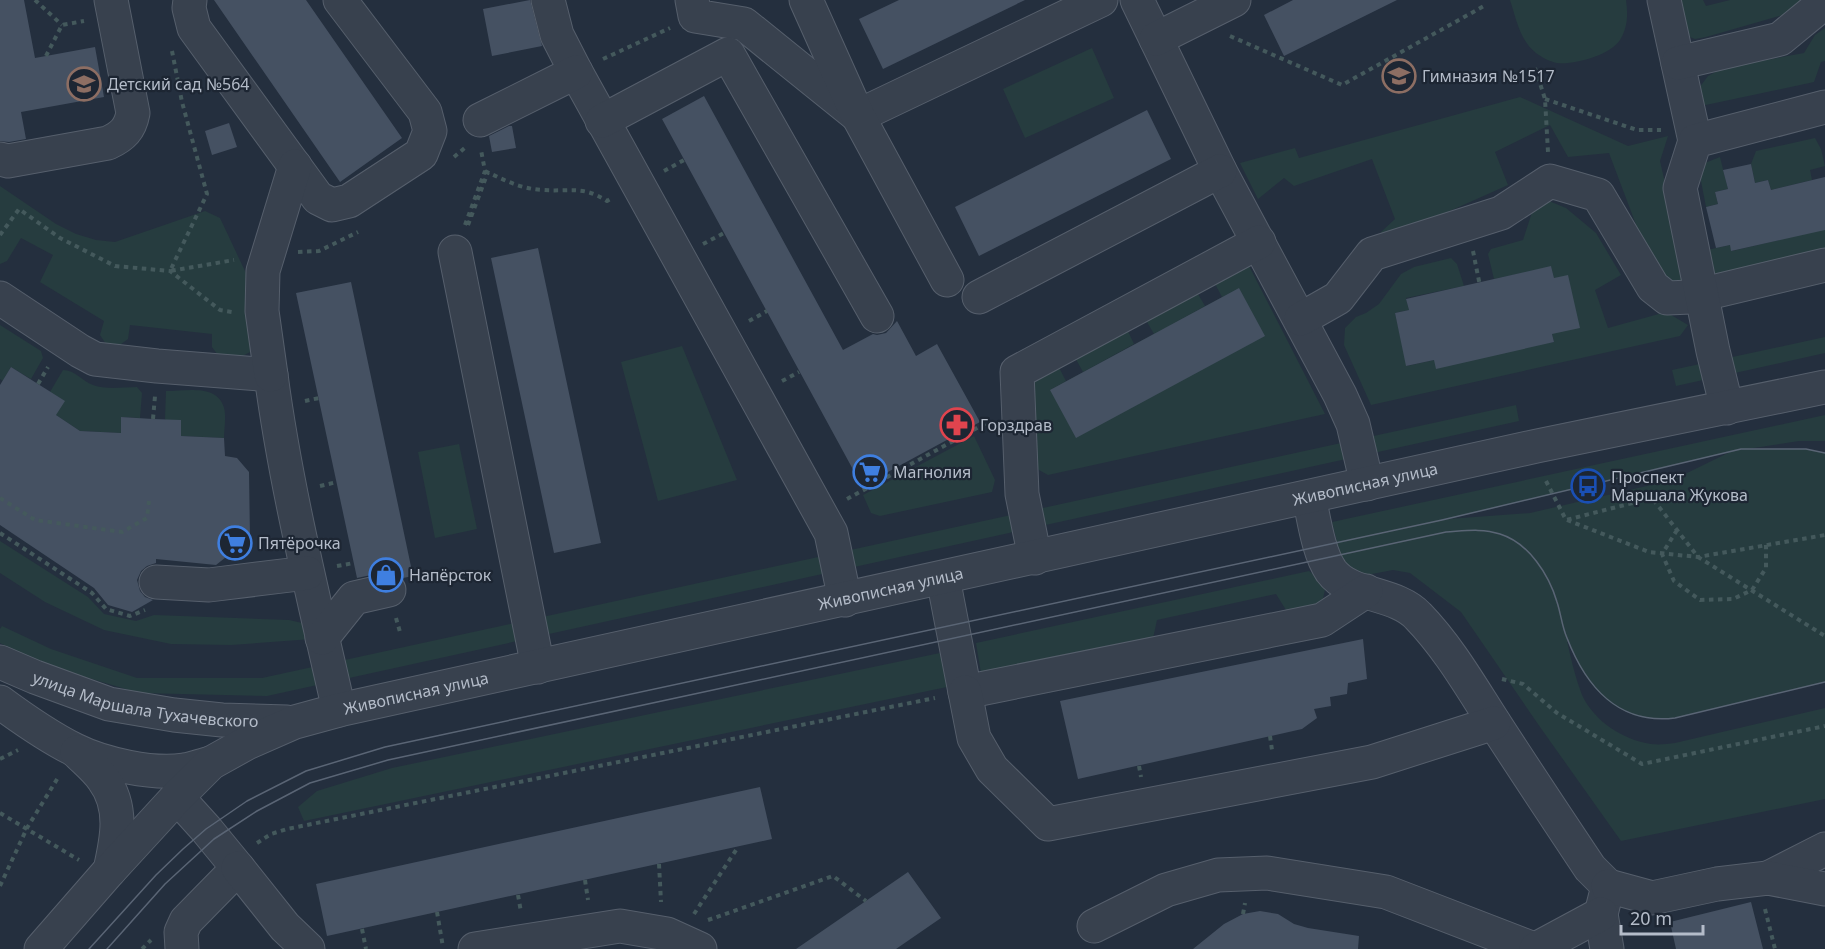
<svg xmlns="http://www.w3.org/2000/svg" width="1825" height="949" font-family="'Noto Sans',sans-serif">
	<style>
		.green { fill: #263c3f; fill-rule: evenodd }
		.building { fill: #455162 }
		.lines { fill: none; stroke-linecap: round; stroke-linejoin: round }
		.minor-casing { stroke: #565f6c; stroke-width: 35 }
		.path { stroke: #44595c; stroke-width: 4; stroke-dasharray: 4.5 4.5; stroke-linecap: butt }
		.minor { stroke: #38414e; stroke-width: 33 }
		.tram { stroke: #5a6575; stroke-width: 1.5 }
		.labels { text-anchor: middle; dominant-baseline: central; stroke-width: 4.5; stroke-linejoin: round; paint-order: stroke }
		.poi-label { font-size: 16px; fill: #b4bcc9; stroke: #1d2633; text-anchor: start }
		.street-label { font-size: 16px; fill: #b4bcc9; stroke: #1d2633 }
	</style>
	<rect width="100%" height="100%" fill="#242f3e"/>
	<path class="green" d="M1510 0H1626C1628 14 1628 27 1620 40 1610 55 1575 65 1557 63 1551 62 1541 57 1536 53 1520 41 1516 18 1510 0Z
		M1676 0H1703L1706 6 1730 0H1806L1797 11 1706 37 1695 39 1687 36Z
		M1825 28V61L1821 62 1814 82 1701 106 1699 88 1708 76 1723 68 1804 53 1815 35Z
		M1092 48 1114 98 1025 138 1003 89Z
		M1520 97 1628 146 1668 136 1660 161 1688 283H1675L1652 267 1609 153 1568 157 1550 125 1495 152 1508 185 1385 240 1381 232 1395 219 1372 159 1294 186 1284 178 1258 199 1240 163 1295 148 1299 158Z
		M1815 138 1821 149 1825 166 1810 170 1812 180 1771 190 1768 180 1755 183 1751 164 1756 151Z
		M1720 157 1728 189 1715 192 1718 204 1706 207 1700 176 1705 163Z
		M0 186 56 224 76 234 96 240 115 242 205 211 220 218 253 288 252 351 235 360 220 358 212 347V334L130 325 128 339 117 347 106 344 100 335 104 321 40 282 53 255 21 238 7 261 0 264Z
		M1549 201 1566 208 1596 233 1621 275 1595 290 1608 328 1666 312 1688 325 1680 336 1371 405 1344 345 1345 328 1356 317 1366 313 1379 304 1401 274 1414 267 1451 258 1457 264 1464 286 1406 298 1409 310 1395 313 1407 366 1434 360 1554 342 1552 334 1554 278 1551 267 1494 279 1488 254 1491 249 1523 240 1533 209Z
		M1825 229V254L1713 280 1707 250 1730 245 1732 251Z
		M1247 262 1325 414 1048 475 1039 470 1032 460 1028 380 1055 360 1066 381 1050 390 1239 288 1222 297 1213 280Z
		M1195 289 1205 306 1154 334 1143 315Z
		M0 325 41 351 43 358 31 379 11 367 3 381 0 379Z
		M1125 325 1134 344 1083 372 1072 352Z
		M1825 337V353L1676 386 1672 370Z
		M682 346 737 480 658 501 621 362Z
		M63 370C75 370 82 381 93 385 106 390 123 387 137 387L142 393 140 418 121 417V433L80 431 56 415 50 392Z
		M166 391C184 391 215 384 223 405 227 413 224 429 224 438L181 436 165 419Z
		M1516 405 1519 421 267 696 139 693 45 665 0 643V629L2 626 51 649 137 678H262Z
		M1825 415V441H1799L1747 449H1806L1825 453V682L1675 718C1634 724 1603 705 1581 669 1576 660 1573 648 1567 641 1571 659 1575 677 1582 695 1594 721 1623 740 1651 744 1659 745 1667 744 1675 743L1825 708V799L1621 841 1540 727 1461 612 1410 573 1393 570 1356 577 1343 566 1332 522ZM1730 452 1687 473 1664 482 1530 513 1448 519Z
		M974 436 995 480 992 492 880 516 871 513 863 495Z
		M459 444 477 529 435 538 418 452Z
		M0 541 88 597 104 614 136 621 154 615 289 620 311 625 312 639 231 645 171 644 104 630 45 602 0 573Z
		M1309 571 1326 585 1322 603 1304 612 1286 610 1276 594 1157 620 1152 643 982 679 976 643Z
		M940 653 947 687 304 821 298 807 317 791 392 768Z"/>
	<path class="building" d="M0 0H24L35 58 95 47 104 97 21 112 26 139 9 142 0 141Z
		M214 0H306L402 138 340 182Z
		M530 0 542 46 492 56 483 9Z
		M899 0H1025L883 69 859 19Z
		M1293 0H1397L1284 56 1264 15Z
		M704 96 843 350 873 334 877 335 886 333 897 321 916 356 937 344 980 422 862 486 662 119Z
		M1147 110 1171 159 979 256 955 207Z
		M229 123 237 147 212 155 205 131Z
		M509 126H512L516 148 492 152 489 136Z
		M1751 164 1755 183 1768 180 1771 190 1825 177V230L1731 251 1730 245 1716 248 1706 207 1718 204 1715 192 1728 189 1723 170Z
		M538 248 601 543 554 553 491 258Z
		M1551 266 1554 278 1568 275 1580 328 1552 334 1554 342 1436 369 1434 360 1406 366 1395 313 1409 310 1406 299Z
		M351 282 413 576 403 578 395 572H385L357 578 296 293Z
		M1239 288 1265 336 1076 438 1050 390Z
		M11 367 65 401 56 415 80 431 121 433V417L153 419 181 420V436L224 438 225 456 237 458 249 472 250 538 216 565 156 559V563L147 566 141 571 137 580 140 591 145 597 153 600 132 612 108 605 94 588 0 525V385Z
		M1363 639 1367 679 1348 683 1347 694 1330 697 1331 706 1314 709 1317 718 1302 729 1078 779 1060 701Z
		M760 787 772 839 327 936 316 884Z
		M908 872 941 918 896 949H796Z
		M1751 902 1763 949H1676L1670 922Z
		M1260 911 1278 914 1294 924 1308 928 1359 936 1358 949H1193L1224 924 1243 914Z"/>
	<g class="lines">
		<defs>
			<g id="minor">
				<path d="M190 0 189 8 194 28 318 198 332 205 349 201 421 154 430 131 425 112 340 0"/>
				<path d="M548 0 557 35 576 72 831 533 845 600"/>
				<path d="M692 0 695 16 744 24 858 116 1101 0"/>
				<path d="M806 0 858 116 947 280"/>
				<path d="M1137 0 1220 171 1340 395 1353 424 1367 484"/>
				<path d="M1664 0 1695 141"/>
				<path d="M1156 39 1234 0"/>
				<path d="M1678 63 1780 39 1825 2"/>
				<path d="M480 120 576 72"/>
				<path d="M602 121 728 54 877 316"/>
				<path d="M0 159 8 161 108 143C123 136 130 129 133 113L111 0"/>
				<path d="M455 252 538 667"/>
				<path d="M979 297 1220 171"/>
				<path d="M0 298 80 351 95 359 157 366 271 375C286 488 314 599 339 710"/>
				<path d="M1301 319 1338 298 1372 254 1501 213 1550 181 1598 195 1653 287 1667 298 1691 297 1825 265"/>
				<path d="M271 375 262 311 263 271 295 166"/>
				<path d="M1727 408 1713 351 1680 188 1695 141 1825 107"/>
				<path d="M1309 497C1314 519 1318 552 1331 571 1350 597 1396 592 1418 616 1449 648 1471 687 1495 724 1526 772 1558 820 1590 868L1608 886 1601 914 1607 949"/>
				<path d="M1035 558 1022 494 1017 372 1259 242"/>
				<path d="M943 578 965 692 1322 620 1366 591"/>
				<path d="M156 582 209 585 307 573"/>
				<path d="M322 638 354 598 389 590"/>
				<path id="s1" d="M0 662 35 677 109 704 174 715 222 720 287 722"/>
				<path d="M965 692 974 738 992 769 1048 824 1372 762 1494 723"/>
				<path d="M0 702C23 719 49 737 75 750 103 764 153 775 184 770 193 769 202 765 211 763"/>
				<path d="M77 752C86 761 96 769 103 779 124 807 117 839 110 870"/>
				<path d="M177 797 206 829 238 868 186 921 181 932 182 949"/>
				<path d="M238 868 285 927 308 949"/>
				<path d="M1768 878 1825 849"/>
				<path d="M1608 886 1652 898 1717 884 1768 878 1825 889"/>
				<path d="M1094 926 1166 890 1218 875 1267 873 1386 892 1534 949"/>
				<path id="s2" d="M41 949 110 870 177 797 211 763 247 743 295 722 339 710 1537 446 1825 387"/>
				<path d="M475 949 620 926 667 934 700 949"/>
				<path d="M1536 949 1601 914"/>
			</g>
		</defs>
		<use href="#minor" class="minor-casing"/>
		<path class="path" d="M35 0 62 25
			M1230 36 1342 85 1484 6
			M172 51 182 102 207 194 170 271 234 260
			M46 56 62 25 84 21
			M603 59 670 28
			M1535 68 1545 99 1548 152
			M1545 99 1637 130H1661
			M454 157 467 146
			M485 171C504 180 521 189 543 190 570 192 582 185 607 201L612 198
			M664 171 684 160
			M465 225 485 171 481 150
			M468 225 488 172
			M0 235 19 209 60 238 115 266 170 271 220 310 232 312
			M703 244 724 233
			M1473 251 1480 286
			M298 252 319 251 358 232
			M749 321 767 311
			M782 381 799 372
			M38 384 48 367
			M305 401 319 398
			M153 419 155 396
			M1546 481 1566 520 1652 498 1698 557 1825 636
			M320 486 337 482
			M0 498 35 520 122 532 147 518 149 501
			M847 499 988 422
			M1567 520 1649 552 1698 557 1825 535
			M1677 530 1662 554 1674 581 1700 600 1733 599 1752 590 1766 568V545
			M0 533 92 593 106 609 130 616 145 610
			M337 566 354 563
			M396 618 400 632
			M1502 679 1523 684 1557 713 1642 764 1825 726
			M1270 736 1272 750
			M0 759 18 750
			M1139 766 1141 777
			M0 813 79 860
			M257 843 271 834 287 829 935 698
			M659 864 661 902
			M585 880 588 900
			M0 886 27 828 59 776
			M518 895 521 912
			M1765 909 1775 949
			M437 912 443 947
			M694 914 738 847
			M1243 914 1245 903
			M708 920 833 876 866 901
			M362 929 366 949
			M142 949 151 940"/>
		<use href="#minor" class="minor"/>
		<path class="tram" d="M89 949 156 875 183 849 206 829 247 801 306 771 385 747 1442 520 1741 449H1806L1825 453
			M107 949 165 884 214 839 257 811 310 783 388 760 1446 532C1464 531 1482 528 1500 534 1529 543 1549 575 1557 602 1561 614 1562 627 1567 638 1586 687 1619 725 1675 718L1825 682"/>
	</g>
	<defs>
		<symbol id="school-ring" viewBox="-11 -11 22 22"><circle r="9.5" fill="#1d2633" stroke="#8d6e63" stroke-width="1.5"/><path d="M0-5L7-2L0 1L-7-2ZM-4 1L0 2.5L4 1V4Q0 6-4 4Z" fill="#8d6e63"/></symbol>
		<symbol id="pharmacy-ring" viewBox="-11 -11 22 22"><circle r="9.5" fill="#1d2633" stroke="#e0444e" stroke-width="1.5"/><path d="M-2-6h4v4h4v4h-4v4h-4v-4h-4v-4h4Z" fill="#e0444e"/></symbol>
		<symbol id="supermarket-ring" viewBox="-11 -11 22 22"><circle r="9.5" fill="#1d2633" stroke="#3f7fe0" stroke-width="1.5"/><path d="M-6-5.5h2.5l.6 2H6L4.5 2H-2.5L-4.4-4H-6ZM-1.5 3.2a1.3 1.3 0 1 0 .1 0ZM3 3.2a1.3 1.3 0 1 0 .1 0Z" fill="#3f7fe0"/></symbol>
		<symbol id="bus-ring" viewBox="-11 -11 22 22"><circle r="9.5" fill="#1d2633" stroke="#1a4fb4" stroke-width="1.5"/><path d="M-5-6H5V4H4V6H2V4H-2V6H-4V4H-5ZM-3.5-4V0h7V-4ZM-3.5 1.2v1.5H-2V1.2ZM2 1.2v1.5H3.5V1.2Z" fill="#1a4fb4"/></symbol>
		<symbol id="shop-ring" viewBox="-11 -11 22 22"><circle r="9.5" fill="#1d2633" stroke="#3f7fe0" stroke-width="1.5"/><path d="M-5-2.5h2.3a2.7 3.5 0 0 1 5.4 0H5L5.5 6h-11ZM-1.5-2.5h3a1.5 2.3 0 0 0-3 0Z" fill="#3f7fe0"/></symbol>
	</defs>
	<g fill-rule="evenodd">
		<use href="#school-ring" x="1380" y="57" width="38" height="38"/>
		<use href="#school-ring" x="65" y="65" width="38" height="38"/>
		<use href="#pharmacy-ring" x="938" y="406" width="38" height="38"/>
		<use href="#supermarket-ring" x="851" y="453" width="38" height="38"/>
		<use href="#bus-ring" x="1569" y="467" width="38" height="38"/>
		<use href="#supermarket-ring" x="216" y="524" width="38" height="38"/>
		<use href="#shop-ring" x="367" y="556" width="38" height="38"/>
	</g>
	<g class="labels">
		<g class="poi-label">
			<text x="1422" y="76">Гимназия №1517</text>
			<text x="107" y="84">Детский сад №564</text>
			<text x="980" y="425">Горздрав</text>
			<text x="893" y="472">Магнолия</text>
			<text x="1611" y="477">Проспект<tspan x="1611" dy="18">Маршала Жукова</tspan></text>
			<text x="258" y="543">Пятёрочка</text>
			<text x="409" y="575">Напёрсток</text>
		</g>
		<g class="street-label">
			<text stroke="none"><textPath href="#s2" startOffset="1442">Живописная улица</textPath></text>
			<text stroke="none"><textPath href="#s2" startOffset="956">Живописная улица</textPath></text>
			<text stroke="none"><textPath href="#s2" startOffset="470">Живописная улица</textPath></text>
			<text stroke="none"><textPath href="#s1" startOffset="152">улица Маршала Тухачевского</textPath></text>
		</g>
	</g>
	<path d="M1621 925v9h82v-9" fill="none" stroke="#b4bcc9" stroke-width="3"/>
	<text x="1630" y="925" font-size="18" fill="#b4bcc9" stroke="#1d2633" stroke-width="4.5" paint-order="stroke">20 m</text>
</svg>
